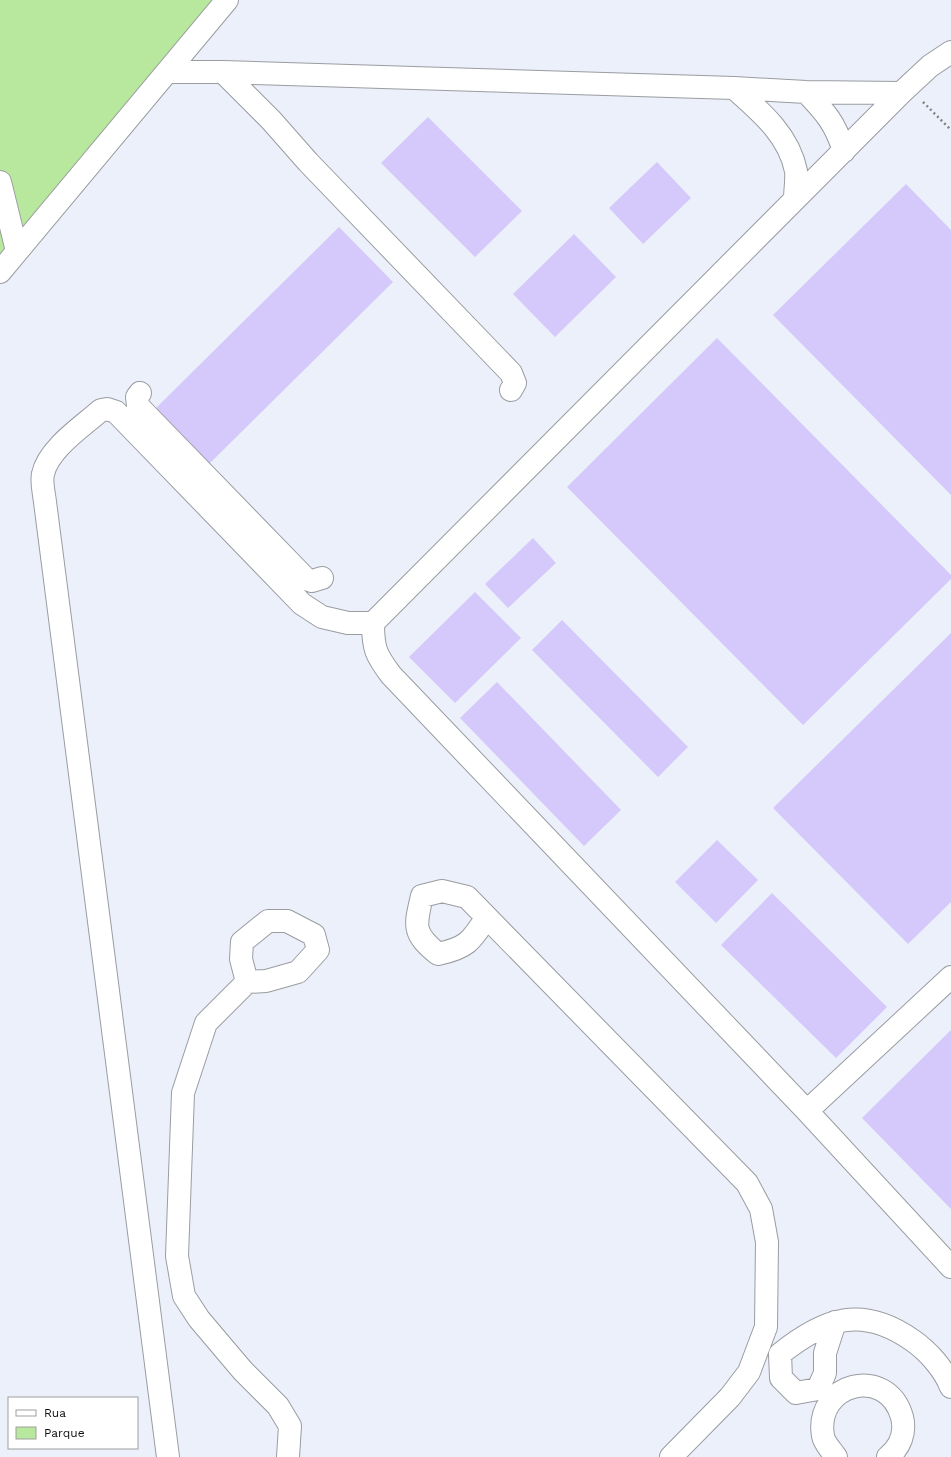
<svg xmlns="http://www.w3.org/2000/svg" width="951" height="1457" font-family="'Work Sans',sans-serif">
	<style>
		.built { fill: #ebf0fb; fill-rule: evenodd }
		.green { fill: #b8e89d }
		.building { fill: #d4c9fa }
		.lines { fill: none; stroke-linecap: round; stroke-linejoin: round }
		.minor-casing { stroke: #9a9ca0; stroke-width: 24 }
		.path { stroke: #818284; stroke-width: 2.5; stroke-dasharray: 2 3; stroke-linecap: butt }
		.minor { stroke: #fff; stroke-width: 22 }
	</style>
	<rect width="100%" height="100%" fill="#f9fbfe"/>
	<path class="built" d="M227 0H951V1457H0V272ZM9 1398H137V1448H9Z"/>
	<path class="green" d="M0 0H227L0 272Z"/>
	<path class="building" d="M428 117 522 211 475 257 381 163Z
		M657 162 691 198 643 244 609 208Z
		M906 184 951 230V495L773 315Z
		M339 227 393 282 205 468 151 413Z
		M574 234 616 277 555 337 513 294Z
		M717 338 951 575V579L803 725 567 487Z
		M533 538 556 563 508 608 485 584Z
		M475 592 521 638 455 703 409 657Z
		M562 620 688 747 658 777 532 650Z
		M951 633V902L908 944 773 808Z
		M497 682 621 810 584 846 460 718Z
		M717 840 758 880 716 923 675 882Z
		M772 893 887 1007 836 1058 721 945Z
		M951 1030V1209L862 1118Z"/>
	<g class="lines">
		<defs>
			<path id="minor" d="M951 52 930 66 901 93 373 623C373 649 376 655 391 675L807 1111 951 1267
				M167 72H223L734 88 806 92 901 93
				M223 72 271 120 308 162 511 373 515 383 511 390
				M734 88C760 111 789 135 796 171 797 180 795 190 795 199
				M806 92C826 113 835 123 844 151
				M0 182 17 251
				M0 272 227 0
				M140 393 137 397 138 406 306 579 312 581 322 578
				M486 918C471 942 466 948 438 954 412 933 415 926 422 896L442 891 467 897 747 1183 761 1209 767 1242 766 1327 749 1372 730 1397 671 1457
				M247 982 241 959 242 942 268 921H287L314 935 318 950 298 972 266 981 247 982 206 1023 183 1093 177 1256 184 1296 199 1319 243 1371 278 1406 290 1426 288 1457
				M807 1111 951 977
				M835 1322 825 1353V1373L818 1389 796 1393 781 1378 780 1354C825 1318 862 1305 912 1340 928 1351 944 1369 951 1387
				M168 1457 45 502C44 493 41 482 43 474 48 449 83 426 101 410L107 409 116 412 302 604 322 617 348 623H373
				M836 1457C832 1451 824 1443 823 1436 814 1383 887 1364 902 1417 906 1433 900 1447 888 1457"/>
		</defs>
		<use href="#minor" class="minor-casing"/>
		<path class="path" d="M923 102 951 130"/>
		<use href="#minor" class="minor"/>
	</g>
	<rect x="8" y="1397" width="130" height="52" fill="#ffffff" stroke="#9e9f9f"/>
	<rect x="16" y="1410" width="20" height="6" fill="#ffffff" stroke="#9e9f9f"/>
	<text x="44" y="1417" font-size="12" fill="#0d0e0f">Rua</text>
	<rect x="16" y="1427" width="20" height="12" fill="#b8e89d" stroke="#9e9f9f"/>
	<text x="44" y="1437" font-size="12" fill="#0d0e0f">Parque</text>
</svg>
